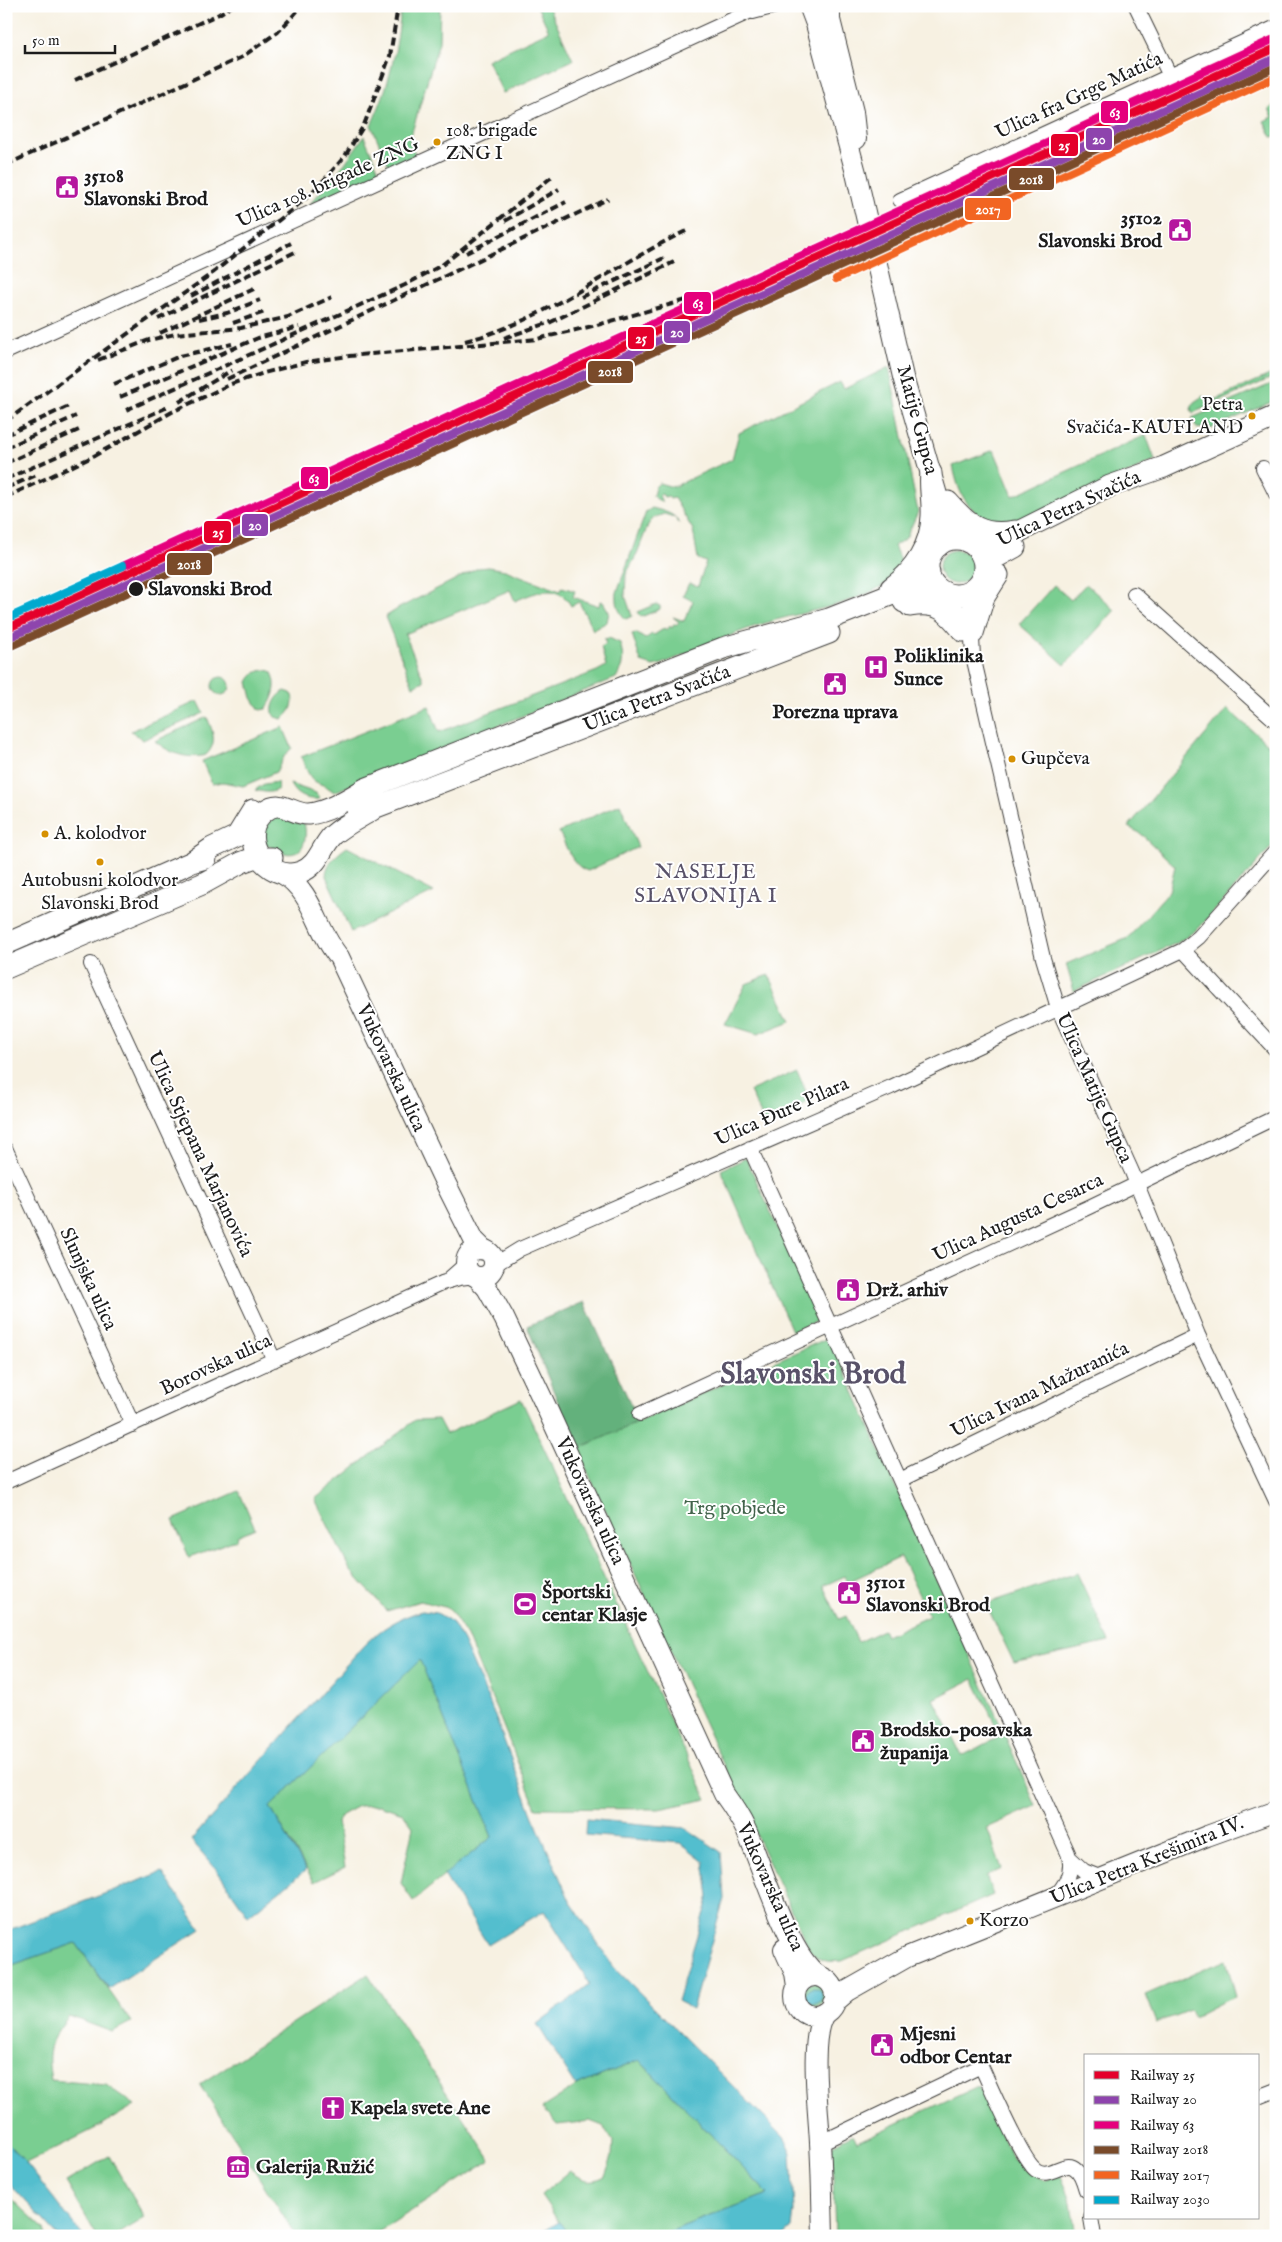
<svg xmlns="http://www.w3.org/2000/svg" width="1282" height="2242" font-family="'IM FELL English',serif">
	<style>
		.green { fill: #7ace91; stroke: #4b7556; fill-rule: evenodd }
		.forest { fill: #63b17b; stroke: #40664c }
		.water { fill: #53bece; stroke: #386d75 }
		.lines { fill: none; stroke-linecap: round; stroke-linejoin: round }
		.minor-casing { stroke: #3d3c3a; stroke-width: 16 }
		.secondary-casing { stroke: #3d3c3a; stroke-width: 22 }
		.primary-casing { stroke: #3d3c3a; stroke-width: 23 }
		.minor { stroke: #fff; stroke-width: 14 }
		.secondary { stroke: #fff; stroke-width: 20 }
		.primary { stroke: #fff; stroke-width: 21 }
		.rail { stroke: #1c1c1c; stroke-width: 4; stroke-dasharray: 8 4; stroke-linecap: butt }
		.rail-1-casing { stroke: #fff; stroke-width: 11 }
		.rail-2-casing { stroke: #fff; stroke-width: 11 }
		.rail-3-casing { stroke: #fff; stroke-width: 11 }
		.rail-4-casing { stroke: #fff; stroke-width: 11 }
		.rail-5-casing { stroke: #fff; stroke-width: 11 }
		.rail-6-casing { stroke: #fff; stroke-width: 11 }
		.rail-1 { stroke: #e4002b; stroke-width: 8 }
		.rail-2 { stroke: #8e44ad; stroke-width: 8 }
		.rail-3 { stroke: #e5007d; stroke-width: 8 }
		.rail-4 { stroke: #7a4b2a; stroke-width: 8 }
		.rail-5 { stroke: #f26522; stroke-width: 8 }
		.rail-6 { stroke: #00a9ce; stroke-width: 8 }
		.bus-dot { fill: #d69104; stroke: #fff; stroke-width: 2 }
		.stop-dot { fill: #1c1c1c; stroke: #fff; stroke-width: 2 }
		.labels { text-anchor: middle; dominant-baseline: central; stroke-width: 4; stroke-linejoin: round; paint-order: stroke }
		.bus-label { font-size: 19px; fill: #1c1c1c; stroke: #fff; text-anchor: start }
		.street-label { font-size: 20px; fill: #1c1c1c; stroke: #fff }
		.poi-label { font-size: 20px; font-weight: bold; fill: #1c1c1c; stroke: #fff; text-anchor: start }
		.stop-label { font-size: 20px; font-weight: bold; fill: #1c1c1c; stroke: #fff; text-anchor: start }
		.park-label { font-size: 20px; fill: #42634b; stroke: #fff }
		.neighbourhood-label { font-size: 21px; letter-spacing: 1px; fill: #595269; stroke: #fff }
		.town-label { font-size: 30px; font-weight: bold; fill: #595269; stroke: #fff }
		.line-badge { stroke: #fff; stroke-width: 2 }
		.badge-label { font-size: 14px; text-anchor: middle; font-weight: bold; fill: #fff }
	</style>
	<rect width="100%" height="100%" fill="#fff"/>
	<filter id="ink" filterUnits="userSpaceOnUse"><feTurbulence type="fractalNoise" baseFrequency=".02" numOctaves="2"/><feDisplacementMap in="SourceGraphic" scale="10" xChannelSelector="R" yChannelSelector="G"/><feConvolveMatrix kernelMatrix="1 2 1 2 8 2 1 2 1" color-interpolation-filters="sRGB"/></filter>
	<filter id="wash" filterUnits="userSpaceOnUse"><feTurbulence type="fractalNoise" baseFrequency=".0096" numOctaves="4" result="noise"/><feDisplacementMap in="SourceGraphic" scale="20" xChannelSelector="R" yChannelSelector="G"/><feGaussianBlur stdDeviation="1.12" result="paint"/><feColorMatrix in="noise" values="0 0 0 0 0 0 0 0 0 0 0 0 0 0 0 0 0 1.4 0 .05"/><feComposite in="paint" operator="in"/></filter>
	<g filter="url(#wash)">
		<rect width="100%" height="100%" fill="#f7f1e2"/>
		<path class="green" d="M401 6H440L439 42 409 142 416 155 390 168 371 125C389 88 398 47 401 6Z
			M537 6H548L573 60 503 93 487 60 549 31Z
			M1276 105V136L1272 137 1264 121 1273 117 1269 109Z
			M364 136 380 173 310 204 345 163Z
			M889 367 918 512 906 538 894 546 904 569C869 605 804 610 759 625 726 636 694 651 662 664L653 666 641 662 632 634 636 633 645 639 652 634 654 635 665 628 667 630 670 626 672 628 674 624 676 626 679 622 673 617 684 621 693 601 683 596 689 583 698 586 706 562 698 559 693 530 674 498 670 499 668 496 664 497 662 494 659 495 662 503 653 496 655 487 659 483 673 487 732 459 739 433 840 382 844 389Z
			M1276 372V376L1193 413 1191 409 1194 402 1203 396 1208 403Z
			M1276 382V400L1213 428 1209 429 1197 428 1192 418Z
			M1146 435 1155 460 1034 520 992 526C966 505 960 499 953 466L994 450 1013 496Z
			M652 508C663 511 675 513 680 524L674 517 664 514 653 518 648 525 636 556 626 574 625 595 632 616 626 619C618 613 616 602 617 592L646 512Z
			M939 567a17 17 0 1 1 34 0a17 17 0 1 1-34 0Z
			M489 567 505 570 560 591 562 587 575 591 573 597 599 606 600 601 603 602 609 612 607 622 593 630 579 602 571 606C558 581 534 593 515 601L510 590 405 634 424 681 413 686 385 617 399 608 478 568Z
			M1086 584 1115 610 1065 665 1019 624 1054 585 1071 600Z
			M656 604 660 606V609L641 617 637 612Z
			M609 638 620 643C624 657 624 665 616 678L334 792C325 785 324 786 316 782 308 778 305 764 301 757L429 706 439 732 597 671 606 666 601 647 606 644 604 639Z
			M265 670 271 671C279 684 274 698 266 709L260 710 252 698 248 682C252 674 257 671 265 670Z
			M212 686a9 9 0 1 1 18 0a9 9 0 1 1-18 0Z
			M285 691 291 693C296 703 291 713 282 719L275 717C269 708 276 696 285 691Z
			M198 701 204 713 143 740 131 731Z
			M1227 709 1276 751V842L1199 928 1179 942 1074 991 1066 964 1128 938 1169 891 1175 866 1140 833 1128 827Z
			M207 717C213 732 218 743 206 755 187 760 169 753 155 741Z
			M283 727 292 748 285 755 276 772 243 786 223 782 212 784 202 761Z
			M277 782 278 789C271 794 263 792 255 790L264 784Z
			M290 784 316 793 320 799C307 800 296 797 290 784Z
			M620 804 638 847 588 871C572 867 566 845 559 832Z
			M282 816 295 823H304C308 837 304 858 284 853 277 852 273 846 266 845L263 840V829L274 817Z
			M347 847 434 892 351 932 326 876C326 863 336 855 347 847Z
			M769 975 791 1021 758 1034 725 1024 746 984Z
			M797 1070 810 1101 764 1122 750 1091Z
			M746 1158 820 1320 792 1331 721 1170Z
			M830 1337 1036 1806 987 1828 1002 1869 986 1876 993 1895 842 1961C828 1962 820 1962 810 1951L577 1449ZM901 1557 929 1616 886 1636 883 1630 858 1642 846 1616 839 1619 823 1586 845 1576 848 1582ZM973 1679 1001 1736 962 1756 934 1699Z
			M521 1399 707 1799 659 1809 536 1808 467 1636 449 1608 420 1601 387 1611 350 1570 315 1499 415 1420 438 1419 446 1434Z
			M239 1491 255 1528 237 1536 238 1539 189 1557 173 1520Z
			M1077 1573 1109 1642 1014 1663 986 1604Z
			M420 1659 492 1837 413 1901 401 1883 413 1827 403 1813 379 1805 358 1806 343 1814 337 1822 345 1867 314 1882 270 1807Z
			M76 1943 131 2022 112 2032 69 2016C49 2040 46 2050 51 2080L106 2085 135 2105 100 2126 26 2163 6 2142V1967Z
			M1226 1960 1236 1997 1222 2002 1193 2017 1190 2010 1156 2023 1145 1995Z
			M368 1974 491 2160 372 2236H296L200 2084Z
			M802 1995a12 12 0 1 1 24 0a12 12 0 1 1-24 0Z
			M639 2060 768 2194 657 2236H569L541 2195 570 2171C584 2180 590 2184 605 2176L612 2156 613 2141 603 2126 590 2121 557 2125 542 2108 576 2086Z
			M978 2086 1014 2160 1021 2159 1038 2176 1045 2180 1060 2174 1070 2197 1076 2236H835L832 2145 853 2134 857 2142Z
			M109 2156 145 2218 115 2236H97L66 2182Z
			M6 2193 44 2229 46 2236H6Z"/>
		<path class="forest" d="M584 1302 639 1422 577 1449 527 1326Z"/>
		<path class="water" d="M422 1611 437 1613 452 1622 463 1641 490 1703 533 1817 570 1901 613 1966 783 2136 791 2154 794 2210 792 2228 783 2236H657L768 2194 639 2060 576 2086 537 2024 590 1984 544 1911 488 1945 444 1875 492 1837 420 1660 270 1807 306 1870 248 1916 216 1869 191 1840 364 1645C382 1628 398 1618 422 1611Z
			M586 1819 686 1828 721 1852 724 1899 692 2009 677 2001 709 1896 704 1861 681 1843 585 1835Z
			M162 1872 201 1929 109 1989 76 1943 6 1967V1931Z
			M806 1996a8 8 0 1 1 16 0a8 8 0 1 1-16 0Z
			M6 2142 26 2163 83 2236H58L6 2180Z
			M559 2221 569 2236H534Z"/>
	</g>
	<g filter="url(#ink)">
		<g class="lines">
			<defs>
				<path id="minor" d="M1136 6 1170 76
					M753 12 776 6
					M900 200 1276 27
					M6 352 762 6
					M1263 468 1276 494
					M974 589 970 604 973 656 1043 958 1058 1008 1132 1172 1198 1335 1276 1501
					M948 594 954 601 962 625
					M1134 594 1276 721
					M1183 950 1276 1050
					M91 964 274 1360
					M750 1148 1068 1853C1074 1870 1067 1884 1055 1896
					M6 1150 133 1425
					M494 1265 520 1249 891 1087 1183 950 1199 937 1276 851
					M449 1279 466 1264
					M640 1414 1089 1207 1276 1117
					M900 1480 1198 1335
					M6 1482 442 1283 459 1278 475 1276
					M1070 1858 1084 1871 1102 1878
					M1258 2097 1276 2090
					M820 2143 981 2066C990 2085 1022 2161 1036 2170 1055 2183 1073 2142 1086 2190
					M1091 2218 1094 2236"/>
				<path id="secondary" d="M830 6V20L853 112 856 139
					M810 8 816 24 856 173 903 377 939 502 943 531 939 546
					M948 504 957 529 967 542
					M283 874C313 891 317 932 339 957L443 1178 474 1240 484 1250
					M466 1263a14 14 0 1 1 28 0a14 14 0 1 1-28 0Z
					M477 1277 487 1288 504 1318 542 1398 724 1794C732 1805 740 1817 746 1830 762 1866 789 1957 819 1976
					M784 1949 795 1973 797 1986
					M795 1996a20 20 0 1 1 40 0a20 20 0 1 1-40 0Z
					M833 2003 847 1991 907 1957 1207 1836 1276 1811
					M823 2236C822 2205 822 2174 820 2143 819 2114 808 2035 825 2013"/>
				<path id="primary" d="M948 502C969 526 982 537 1015 531
					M928 567a28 28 0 1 1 56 0a28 28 0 1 1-56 0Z
					M974 546 987 547 994 544 1110 486 1164 467 1276 416
					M984 568 993 559 1015 547
					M891 588C915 571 931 545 932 516 933 501 929 487 931 473
					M904 602 928 593 944 592
					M910 606C938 601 946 610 963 631
					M973 633 984 597 998 575
					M372 810C359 818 344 825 333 835 321 847 319 865 301 872 266 884 234 835 265 811 281 798 292 815 309 814 328 812 348 799 365 789L723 648 829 619 903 590 920 581 929 572
					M358 814 829 633
					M192 862 212 848 237 836 253 810
					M6 944 192 862 206 858
					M6 968 202 884 242 862 253 858H272"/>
			</defs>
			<use href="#minor" class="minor-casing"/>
			<use href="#secondary" class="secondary-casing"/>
			<use href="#primary" class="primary-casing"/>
			<use href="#minor" class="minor"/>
			<use href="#secondary" class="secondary"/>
			<use href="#primary" class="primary"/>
			<path class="rail" d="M75 80 219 14 232 6
				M1212 106 1276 78
				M1058 158 1087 149
				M6 165 242 57 278 32 302 6
				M505 221 559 189
				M466 253 566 202
				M857 260 1276 69
				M191 296 291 243
				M581 297 664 258
				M158 319 295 252
				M199 319 227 313 260 300
				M233 323 265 312
				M160 333 254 289
				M504 338 551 322 674 262
				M465 341C546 321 612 266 686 231
				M98 360 149 340 175 334 241 328 288 317 332 297
				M227 379 608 199
				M114 384 180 356 232 344
				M120 397 258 338 299 327
				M179 402 232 370
				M126 410 405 285 442 265 553 176
				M6 421 214 272 304 200 325 179 345 156 364 125 390 56 398 6
				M6 435 71 405
				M6 448 76 416
				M6 463 81 429
				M6 479 168 407
				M6 488 39 474
				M6 497 92 457 172 412 231 384 264 373 306 362 349 356 537 339 597 325 744 284
				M6 638 829 263"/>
			<defs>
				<path id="rail-1" d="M6 629 1276 48"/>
				<path id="rail-2" d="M10 637 1276 58"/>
				<path id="rail-3" d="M123 566 1272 40"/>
				<path id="rail-4" d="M13 645 1276 67"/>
				<path id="rail-5" d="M836 279 1276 77"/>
				<path id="rail-6" d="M6 619 123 566"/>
			</defs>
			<use href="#rail-1" class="rail-1-casing"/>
			<use href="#rail-2" class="rail-2-casing"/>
			<use href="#rail-3" class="rail-3-casing"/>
			<use href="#rail-4" class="rail-4-casing"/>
			<use href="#rail-5" class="rail-5-casing"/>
			<use href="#rail-6" class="rail-6-casing"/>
			<use href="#rail-1" class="rail-1"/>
			<use href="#rail-2" class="rail-2"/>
			<use href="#rail-3" class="rail-3"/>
			<use href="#rail-4" class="rail-4"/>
			<use href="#rail-5" class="rail-5"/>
			<use href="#rail-6" class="rail-6"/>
		</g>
	</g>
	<defs>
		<symbol id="civic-square" viewBox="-11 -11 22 22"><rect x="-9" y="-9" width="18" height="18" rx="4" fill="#b5179e" stroke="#fff"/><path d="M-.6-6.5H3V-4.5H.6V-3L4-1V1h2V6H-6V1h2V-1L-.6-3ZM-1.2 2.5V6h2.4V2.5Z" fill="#fff"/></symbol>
		<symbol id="hospital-square" viewBox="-11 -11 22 22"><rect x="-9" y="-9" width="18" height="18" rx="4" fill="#b5179e" stroke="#fff"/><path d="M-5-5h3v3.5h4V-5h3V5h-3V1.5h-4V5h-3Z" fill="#fff"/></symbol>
		<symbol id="stadium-square" viewBox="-11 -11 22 22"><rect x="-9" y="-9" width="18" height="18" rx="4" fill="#b5179e" stroke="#fff"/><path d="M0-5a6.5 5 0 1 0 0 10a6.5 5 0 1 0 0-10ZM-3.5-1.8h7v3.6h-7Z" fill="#fff"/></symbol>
		<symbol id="church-square" viewBox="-11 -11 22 22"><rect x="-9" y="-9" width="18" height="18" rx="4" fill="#b5179e" stroke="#fff"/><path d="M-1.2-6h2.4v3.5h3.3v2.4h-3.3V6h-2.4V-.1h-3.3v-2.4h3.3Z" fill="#fff"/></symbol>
		<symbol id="museum-square" viewBox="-11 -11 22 22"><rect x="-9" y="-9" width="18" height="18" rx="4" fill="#b5179e" stroke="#fff"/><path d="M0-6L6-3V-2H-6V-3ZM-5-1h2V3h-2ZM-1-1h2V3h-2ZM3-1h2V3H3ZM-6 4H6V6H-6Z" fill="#fff"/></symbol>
	</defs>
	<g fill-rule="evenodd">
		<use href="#civic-square" x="53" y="173" width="28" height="28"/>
		<use href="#civic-square" x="1166" y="216" width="28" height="28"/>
		<use href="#hospital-square" x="862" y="653" width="28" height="28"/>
		<use href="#civic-square" x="821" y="670" width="28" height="28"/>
		<use href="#civic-square" x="834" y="1276" width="28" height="28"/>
		<use href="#civic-square" x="835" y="1579" width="28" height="28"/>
		<use href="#stadium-square" x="511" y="1590" width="28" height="28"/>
		<use href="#civic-square" x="849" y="1727" width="28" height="28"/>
		<use href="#civic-square" x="868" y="2031" width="28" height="28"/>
		<use href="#church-square" x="319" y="2094" width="28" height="28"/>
		<use href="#museum-square" x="224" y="2153" width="28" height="28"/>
	</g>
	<g class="bus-dot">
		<circle cx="437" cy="142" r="4.5"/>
		<circle cx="1252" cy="416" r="4.5"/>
		<circle cx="1012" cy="759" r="4.5"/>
		<circle cx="45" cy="834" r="4.5"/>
		<circle cx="100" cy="862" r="4.5"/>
		<circle cx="970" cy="1921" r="4.5"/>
	</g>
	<circle class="stop-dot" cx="136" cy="589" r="8"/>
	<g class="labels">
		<g class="bus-label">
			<text x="446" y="131">108. brigade<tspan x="446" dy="23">ZNG I</tspan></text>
			<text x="1243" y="405" text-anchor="end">Petra<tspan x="1243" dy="23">Svačića-KAUFLAND</tspan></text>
			<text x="1021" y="759">Gupčeva</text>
			<text x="54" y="834">A. kolodvor</text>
			<text x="100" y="881" text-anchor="middle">Autobusni kolodvor<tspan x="100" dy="23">Slavonski Brod</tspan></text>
			<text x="979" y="1921">Korzo</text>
		</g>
		<g class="street-label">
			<text transform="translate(1079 96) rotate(-25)">Ulica fra Grge Matića</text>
			<text transform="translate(328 183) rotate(-24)">Ulica 108. brigade ZNG</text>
			<text transform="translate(917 420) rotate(75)">Matije Gupca</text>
			<text transform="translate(1069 509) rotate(-25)">Ulica Petra Svačića</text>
			<text transform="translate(657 699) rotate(-21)">Ulica Petra Svačića</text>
			<text transform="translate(391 1068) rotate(65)">Vukovarska ulica</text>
			<text transform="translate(1094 1088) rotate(66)">Ulica Matije Gupca</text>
			<text transform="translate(782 1112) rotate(-24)">Ulica Đure Pilara</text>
			<text transform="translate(200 1154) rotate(65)">Ulica Stjepana Marjanovića</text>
			<text transform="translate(1018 1218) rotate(-25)">Ulica Augusta Cesarca</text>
			<text transform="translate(88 1279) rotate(65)">Slunjska ulica</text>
			<text transform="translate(216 1365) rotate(-25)">Borovska ulica</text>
			<text transform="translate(1040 1390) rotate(-26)">Ulica Ivana Mažuranića</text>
			<text transform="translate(590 1501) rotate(65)">Vukovarska ulica</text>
			<text transform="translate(1147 1861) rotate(-22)">Ulica Petra Krešimira IV.</text>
			<text transform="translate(770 1887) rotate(66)">Vukovarska ulica</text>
		</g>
		<g class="poi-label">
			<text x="84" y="176">35108<tspan x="84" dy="23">Slavonski Brod</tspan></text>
			<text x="1162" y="218" text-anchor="end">35102<tspan x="1162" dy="23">Slavonski Brod</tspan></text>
			<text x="894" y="656">Poliklinika<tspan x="894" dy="23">Sunce</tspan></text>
			<text x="835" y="712" text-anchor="middle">Porezna uprava</text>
			<text x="866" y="1290">Drž. arhiv</text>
			<text x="866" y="1582">35101<tspan x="866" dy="23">Slavonski Brod</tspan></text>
			<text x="542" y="1592">Športski<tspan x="542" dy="23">centar Klasje</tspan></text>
			<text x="880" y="1730">Brodsko-posavska<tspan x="880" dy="23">županija</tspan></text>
			<text x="900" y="2034">Mjesni<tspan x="900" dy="23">odbor Centar</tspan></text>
			<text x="350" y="2108">Kapela svete Ane</text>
			<text x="256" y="2167">Galerija Ružić</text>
		</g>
		<g class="stop-label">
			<text x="148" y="589">Slavonski Brod</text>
		</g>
		<g class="park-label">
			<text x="735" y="1508">Trg pobjede</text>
		</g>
		<g class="neighbourhood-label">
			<text x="706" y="872">NASELJE<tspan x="706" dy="24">SLAVONIJA I</tspan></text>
		</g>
		<g class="town-label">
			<text x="813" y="1375">Slavonski Brod</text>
		</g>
	</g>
	<g class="line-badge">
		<rect x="1100" y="100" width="29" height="24" rx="5" fill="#e5007d"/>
		<rect x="1085" y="127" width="28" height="24" rx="5" fill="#8e44ad"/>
		<rect x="1050" y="133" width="29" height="24" rx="5" fill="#e4002b"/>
		<rect x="1008" y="167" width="47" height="24" rx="5" fill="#7a4b2a"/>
		<rect x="964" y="197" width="48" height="24" rx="5" fill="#f26522"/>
		<rect x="683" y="291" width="29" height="24" rx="5" fill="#e5007d"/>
		<rect x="663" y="320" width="28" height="24" rx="5" fill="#8e44ad"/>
		<rect x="627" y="326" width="28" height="24" rx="5" fill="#e4002b"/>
		<rect x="587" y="360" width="47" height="24" rx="5" fill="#7a4b2a"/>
		<rect x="300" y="466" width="29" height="24" rx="5" fill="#e5007d"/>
		<rect x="241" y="513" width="28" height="24" rx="5" fill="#8e44ad"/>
		<rect x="203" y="520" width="29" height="24" rx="5" fill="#e4002b"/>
		<rect x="166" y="552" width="47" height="24" rx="5" fill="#7a4b2a"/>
	</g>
	<g class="badge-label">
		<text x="1115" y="117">63</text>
		<text x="1099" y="144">20</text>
		<text x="1064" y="150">25</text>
		<text x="1031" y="184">2018</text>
		<text x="988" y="214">2017</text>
		<text x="698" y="308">63</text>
		<text x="677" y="337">20</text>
		<text x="641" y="343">25</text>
		<text x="610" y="376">2018</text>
		<text x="314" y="483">63</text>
		<text x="255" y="530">20</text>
		<text x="218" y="537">25</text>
		<text x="189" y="569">2018</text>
	</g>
	<rect width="1282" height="2242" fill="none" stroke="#fff" stroke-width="25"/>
	<rect x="1084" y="2054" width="175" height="165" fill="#ffffff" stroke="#a4a4a4"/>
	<rect x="1094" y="2071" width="25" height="8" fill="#e4002b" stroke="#a4a4a4"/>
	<text x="1130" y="2080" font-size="15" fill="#1c1c1c">Railway 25</text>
	<rect x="1094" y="2096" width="25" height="8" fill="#8e44ad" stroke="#a4a4a4"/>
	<text x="1130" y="2104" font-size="15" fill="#1c1c1c">Railway 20</text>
	<rect x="1094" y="2121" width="25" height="8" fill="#e5007d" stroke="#a4a4a4"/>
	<text x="1130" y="2130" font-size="15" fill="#1c1c1c">Railway 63</text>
	<rect x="1094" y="2146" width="25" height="8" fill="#7a4b2a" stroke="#a4a4a4"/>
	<text x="1130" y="2154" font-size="15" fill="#1c1c1c">Railway 2018</text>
	<rect x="1094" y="2171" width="25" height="8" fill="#f26522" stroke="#a4a4a4"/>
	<text x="1130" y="2180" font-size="15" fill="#1c1c1c">Railway 2017</text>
	<rect x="1094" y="2196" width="25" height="8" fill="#00a9ce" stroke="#a4a4a4"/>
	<text x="1130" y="2204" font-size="15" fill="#1c1c1c">Railway 2030</text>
	<path d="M25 45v8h90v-8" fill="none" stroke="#1c1c1c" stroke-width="2.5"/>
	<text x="32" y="45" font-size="15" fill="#1c1c1c" stroke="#ffffff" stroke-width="4" paint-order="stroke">50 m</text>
</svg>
